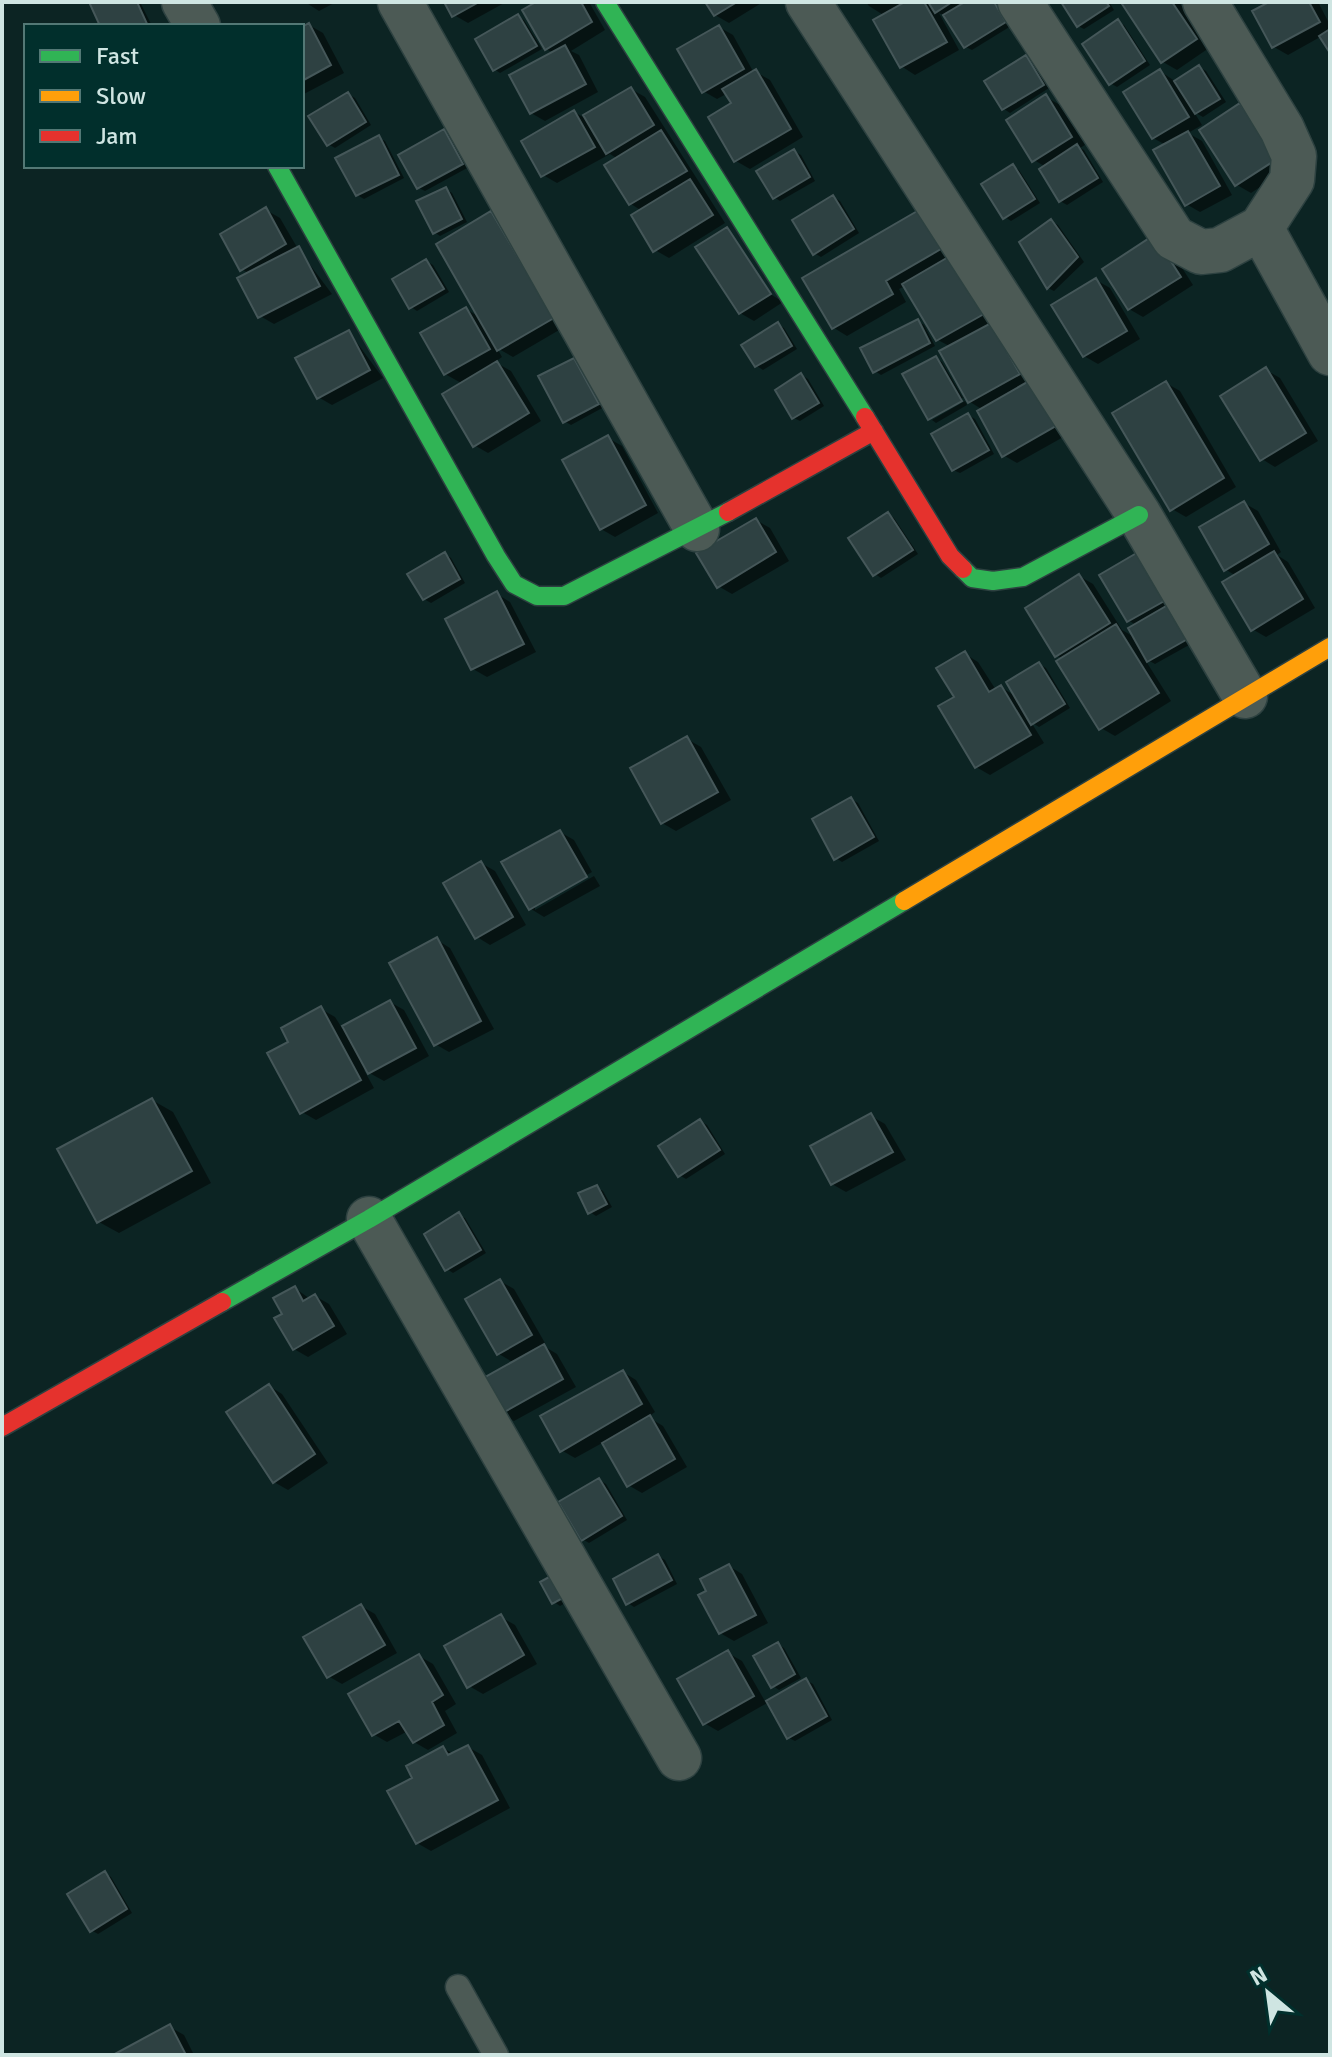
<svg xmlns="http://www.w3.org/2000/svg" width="1332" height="2057" font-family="Signika,sans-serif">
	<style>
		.shadow { fill: #0007 }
		.building { fill: #2e4142; stroke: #455759; stroke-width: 2 }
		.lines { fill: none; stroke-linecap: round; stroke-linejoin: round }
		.lane-casing { stroke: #2d4140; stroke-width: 27 }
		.street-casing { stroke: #2d4140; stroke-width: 47 }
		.fast-casing { stroke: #2d4140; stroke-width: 21 }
		.slow-casing { stroke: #2d4140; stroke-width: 21 }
		.jam-casing { stroke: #2d4140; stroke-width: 21 }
		.lane { stroke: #4c5a55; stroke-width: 24 }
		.street { stroke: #4c5a55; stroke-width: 44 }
		.fast { stroke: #30b455; stroke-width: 18 }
		.slow { stroke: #ff9f0a; stroke-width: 18 }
		.jam { stroke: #e5322d; stroke-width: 18 }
	</style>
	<rect width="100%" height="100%" fill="#0c2423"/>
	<path class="shadow" d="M94 2H140L152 26H102Z
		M305 2H336L319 11Z
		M447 2H506L468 23 454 15Z
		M540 2H589L605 30 571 51 579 55 598 92 545 121 531 113 554 53 546 49Z
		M707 2H763L729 23 715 15Z
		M866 2H997L1011 26 972 50 966 47 948 18 939 13 959 50 915 75 901 66 885 16 869 6Z
		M1063 2H1109L1114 10 1084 29 1078 26Z
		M1119 2H1179L1209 48 1177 70 1163 62 1125 6Z
		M1274 2H1318L1330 25V49L1322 36 1288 55 1274 47Z
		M518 16 524 20 542 49 500 73 494 69Z
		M1118 22 1124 25 1150 65 1117 87 1110 83Z
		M309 25 323 33 344 73 302 95V29Z
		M719 27 733 35 754 73 756 72 770 80 803 137 750 169 736 161 734 104 728 93 717 99 703 91Z
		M1026 57 1032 61 1049 88 1010 113 1004 109Z
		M1199 67 1206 71 1226 102 1203 117 1194 112 1202 125 1188 133 1202 141 1232 195 1200 212 1186 204 1166 145 1153 138 1160 71 1176 82Z
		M631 89 645 97 725 223 669 258 655 250 642 211 631 204 618 159 610 154 557 183 543 175 574 112 583 117Z
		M348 94 355 98 371 125 335 148 328 144Z
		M1046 97 1060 105 1085 145 1080 148 1084 150 1103 182 1067 205 1060 201 1046 167 1034 160Z
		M1240 105 1254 113 1290 167 1251 193 1237 185Z
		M444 132 451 135 469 167 425 191 419 188Z
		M379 138 385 141 404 178 364 199 357 195Z
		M794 151 801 155 815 181 780 201 774 197Z
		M1013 167 1019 170 1040 203 1011 221 1005 217Z
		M446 189 452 193 467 222 440 236 434 232Z
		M833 197 840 201 859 233 821 257 814 253Z
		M266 210 280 218 298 249 332 294 274 324 260 316 250 274 241 269Z
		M491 213 505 221 566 326 513 357 497 348 502 357 495 362 511 371 541 421 488 453 474 445 463 384 445 374 466 309 481 318Z
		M919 213 1074 431 1017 463 1003 455 983 410 967 400 969 394 930 419 936 358 942 362 963 398 966 396 951 347 938 340 905 286 899 289 906 302 847 336 834 328Z
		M1051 221 1058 225 1084 262 1054 291 1048 288Z
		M1168 246 1193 285 1143 317 1129 309Z
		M698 248 783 302 754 321 740 313Z
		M426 261 433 265 449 292 417 311 411 307Z
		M1096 280 1110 288 1140 339 1098 364 1084 356Z
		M918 321 924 325 935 346 881 375 875 371Z
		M778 324 784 328 797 349 763 370 757 366Z
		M349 332 383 378 332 405 318 397Z
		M574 360 581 364 604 407 571 425 564 421Z
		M1266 370 1280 378 1318 441 1275 467 1262 459Z
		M801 375 808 379 824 406 800 421 794 418Z
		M1166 383 1180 391 1236 487 1186 517 1172 509Z
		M965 401 967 405 936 423 932 420Z
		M968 415 975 419 994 454 960 473 953 470Z
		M608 438 622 446 658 513 615 537 601 529Z
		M1244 503 1258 511 1281 552 1277 555 1288 562 1315 608 1266 637 1252 629 1236 576 1225 569Z
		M888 514 894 518 918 554 881 578 875 574Z
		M756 520 770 528 789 561 732 594 718 586Z
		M1140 553 1198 640 1155 664 1144 658 1171 701 1115 736 1101 728 1063 659 1056 655 1079 576 1093 584 1122 630 1136 638V625L1128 620Z
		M445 554 451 558 465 583 431 603 424 599Z
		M497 594 510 602 536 652 487 677 473 669Z
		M965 654 978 662 996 690 1001 687 1017 697 1039 664 1046 668 1070 708 1039 727 1031 722 1044 743 990 775 976 767 957 698Z
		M687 739 701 747 731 800 676 831 662 823Z
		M851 799 858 803 879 841 842 862 836 858Z
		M560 832 574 840 592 872 535 905V910L594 876 600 886 544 917 531 909Z
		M481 863 495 871 526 925 490 945 477 937Z
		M437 940 450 948 494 1029 449 1052 435 1044Z
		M390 1002 404 1010 429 1056 384 1081 364 1070 374 1088 316 1120 302 1112 291 1043 321 1009 335 1017 342 1028Z
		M152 1100 173 1112 211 1183 119 1233 99 1222Z
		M871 1116 885 1124 906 1160 846 1192 832 1184Z
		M700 1121 707 1125 725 1154 686 1179 679 1175Z
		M596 1187 603 1191 612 1207 596 1216 590 1212Z
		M459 1215 465 1218 486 1253 453 1273 447 1269Z
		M500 1281 514 1289 545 1343 542 1345 557 1354 576 1387 514 1421 500 1413 514 1363 499 1354Z
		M295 1288 310 1299 315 1296 329 1304 347 1334 308 1357 294 1349 285 1315Z
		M623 1372 636 1380 655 1412 648 1417 663 1426 687 1467 642 1493 628 1485 604 1442 575 1458 561 1450Z
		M269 1386 282 1394 328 1463 288 1490 274 1482Z
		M599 1480 606 1484 627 1520 589 1543 582 1539Z
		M658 1556 665 1560 677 1584 634 1607 628 1603Z
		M729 1566 742 1574 768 1623 734 1641 720 1633 709 1591Z
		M567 1577 578 1596 560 1606 554 1602Z
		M361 1606 375 1614 397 1653 342 1684 328 1676Z
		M501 1617 515 1625 537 1664 483 1694 469 1686Z
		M778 1644 784 1648 801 1678 779 1690 773 1686Z
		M728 1653 742 1661 766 1703 806 1680 813 1684 832 1720 795 1741 789 1738 769 1702 718 1731 704 1723Z
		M419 1656 433 1664 456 1704 445 1711 457 1733 428 1750 414 1742 408 1731 387 1742 373 1734Z
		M468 1747 482 1755 510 1808 431 1851 417 1843 414 1779 443 1748 454 1754Z
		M105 1873 111 1877 132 1913 98 1934 91 1930Z
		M170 2027 184 2035 194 2055H117Z"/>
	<path class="building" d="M89 2H137L148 26H100Z
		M444 2H479L452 17Z
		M536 2H581L592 22 545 50 522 10Z
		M705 2H737L714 16Z
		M905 2H924L947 42 900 68 873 20Z
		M928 2H952L935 13Z
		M965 2H994L1006 22 964 48 943 15Z
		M1061 2H1106L1109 6 1077 27Z
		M1126 2H1172L1197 39 1161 63 1122 4Z
		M1269 2H1309L1320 22 1272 48 1252 11Z
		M518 14 537 46 493 71 475 39Z
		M1118 19 1145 61 1109 85 1082 44Z
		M309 23 331 65 302 81V27Z
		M719 25 744 69 702 93 677 49Z
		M1330 29V53L1319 36Z
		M565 45 586 84 530 114 509 75Z
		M1026 55 1044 85 1002 110 984 81Z
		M1199 65 1220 99 1195 114 1174 81Z
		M756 69 791 129 734 162 708 117 731 103 722 89Z
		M1160 69 1189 117 1152 139 1123 92Z
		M631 87 654 125 606 154 583 115Z
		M348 92 366 122 327 146 308 116Z
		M1046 94 1072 137 1032 162 1006 120Z
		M1240 103 1277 159 1235 186 1199 130Z
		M574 110 595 147 541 177 521 141Z
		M444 129 463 164 417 189 398 155Z
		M661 130 687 171 629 205 604 165Z
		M1188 131 1220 186 1185 206 1153 150Z
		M379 135 399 175 356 196 335 158Z
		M1077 144 1098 178 1059 202 1039 169Z
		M794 149 810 177 773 199 756 171Z
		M1013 164 1035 199 1003 219 981 184Z
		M690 179 713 215 653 252 631 215Z
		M446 187 462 219 433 234 416 201Z
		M833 195 854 229 813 255 792 220Z
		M266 207 286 244 240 271 220 234Z
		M919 210 941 249 886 281 893 294 832 329 802 278Z
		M491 211 554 318 497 351 436 244Z
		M1051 219 1078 257 1047 289 1019 242Z
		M727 227 771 294 739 314 695 247Z
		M1154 235 1181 277 1128 310 1102 269Z
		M299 246 320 286 258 318 237 278Z
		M950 256 984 314 936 341 902 284Z
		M426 259 444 289 409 309 392 279Z
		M1096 278 1127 331 1083 357 1051 305Z
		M466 307 490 349 444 375 420 333Z
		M918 319 930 343 873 373 860 348Z
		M778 322 792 346 755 367 741 345Z
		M991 323 1020 374 968 403 939 351Z
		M349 330 370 370 317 399 295 358Z
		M936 356 962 401 928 420 902 374Z
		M574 358 599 404 563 423 538 376Z
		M497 361 529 413 473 447 442 394Z
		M1266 367 1306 433 1260 461 1220 396Z
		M801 373 819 403 792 419 775 390Z
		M1036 377 1061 423 1002 457 977 411Z
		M1166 381 1224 478 1170 511 1112 413Z
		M968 413 989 450 952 471 931 434Z
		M608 435 646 505 600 530 562 460Z
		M1244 501 1269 544 1224 571 1199 527Z
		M888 512 913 550 873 576 848 538Z
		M756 518 776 552 717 588 696 553Z
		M1140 551 1168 599 1127 622 1099 575Z
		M1274 551 1303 599 1251 631 1222 582Z
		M445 552 460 579 423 600 407 574Z
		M1079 574 1110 623 1055 657 1025 608Z
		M497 591 524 644 471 670 445 619Z
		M1173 602 1193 636 1147 662 1128 628Z
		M1116 624 1159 693 1099 730 1056 661Z
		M965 651 989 692 1001 685 1031 735 975 768 938 706 954 697 936 668Z
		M1039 662 1065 704 1031 725 1006 682Z
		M687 736 718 792 661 824 630 768Z
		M851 797 874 837 834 860 812 819Z
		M560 830 587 877 529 910 501 862Z
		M481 861 513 917 475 939 443 883Z
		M437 937 481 1021 434 1046 389 963Z
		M390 1000 416 1048 368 1074 342 1026Z
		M321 1006 361 1080 300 1114 267 1053 288 1042 281 1028Z
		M152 1098 192 1171 97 1223 57 1149Z
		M871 1113 893 1152 831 1185 810 1146Z
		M700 1119 720 1150 678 1177 658 1146Z
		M597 1185 607 1204 588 1214 578 1193Z
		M459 1212 481 1250 445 1271 424 1234Z
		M500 1279 532 1335 497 1355 465 1299Z
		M295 1286 303 1301 315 1294 334 1326 293 1350 274 1318 282 1314 273 1298Z
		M544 1344 563 1379 499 1415 480 1380Z
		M623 1370 642 1404 560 1452 540 1416Z
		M269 1384 315 1454 273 1483 226 1412Z
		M650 1415 675 1459 627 1487 602 1443Z
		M599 1478 622 1516 581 1541 558 1502Z
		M658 1554 672 1580 626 1605 613 1579Z
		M729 1564 756 1615 719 1634 698 1595 706 1591 700 1579Z
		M560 1571 572 1593 552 1604 540 1582Z
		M361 1604 385 1645 327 1678 303 1637Z
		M501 1614 524 1655 467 1688 444 1646Z
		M778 1642 795 1674 771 1688 753 1656Z
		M728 1650 754 1696 703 1725 677 1679Z
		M419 1654 443 1695 432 1702 444 1725 413 1743 399 1721 372 1736 348 1694Z
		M806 1678 827 1716 787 1739 766 1701Z
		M468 1745 498 1800 416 1844 387 1791 412 1778 406 1766 443 1746 448 1755Z
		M105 1871 127 1909 90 1932 67 1894Z
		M170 2024 186 2055H113Z"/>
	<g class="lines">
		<defs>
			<path id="lane" d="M458 1987 496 2055"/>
			<path id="street" d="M184 2 198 26
				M400 2 697 529
				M808 2 1139 515 1245 696
				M1020 2 1174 238 1201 252 1220 250 1261 228 1292 180 1294 156 1282 129 1205 2
				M1261 228 1330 353
				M369 1219 679 1758"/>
			<path id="fast" d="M605 2 865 417
				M277 166 496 556 514 584 537 596H564L728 512
				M963 569 972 578 993 581 1023 577 1139 515
				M222 1302 369 1219 904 901"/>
			<path id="slow" d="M904 901 1330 647"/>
			<path id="jam" d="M865 417 950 556 963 569
				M728 512 874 431
				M2 1427 222 1302"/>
		</defs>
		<use href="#lane" class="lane-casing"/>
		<use href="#street" class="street-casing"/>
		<use href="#fast" class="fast-casing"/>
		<use href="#slow" class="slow-casing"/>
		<use href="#jam" class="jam-casing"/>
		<use href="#lane" class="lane"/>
		<use href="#street" class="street"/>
		<use href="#fast" class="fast"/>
		<use href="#slow" class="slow"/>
		<use href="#jam" class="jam"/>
	</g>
	<rect width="1332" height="2057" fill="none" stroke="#cfe5e2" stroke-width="8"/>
	<rect x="24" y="24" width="280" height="144" fill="#012f2c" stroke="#537875" stroke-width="2"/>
	<rect x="40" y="50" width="40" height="12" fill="#30b455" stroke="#537875" stroke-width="2"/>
	<text x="96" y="64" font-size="24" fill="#cfe5e2">Fast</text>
	<rect x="40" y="90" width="40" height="12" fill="#ff9f0a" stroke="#537875" stroke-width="2"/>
	<text x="96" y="104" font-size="24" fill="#cfe5e2">Slow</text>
	<rect x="40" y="130" width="40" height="12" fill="#e5322d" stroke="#537875" stroke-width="2"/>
	<text x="96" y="144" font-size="24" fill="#cfe5e2">Jam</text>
	<g transform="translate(1268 1993) rotate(331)" stroke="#012f2c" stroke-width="6" paint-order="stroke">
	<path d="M0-6L14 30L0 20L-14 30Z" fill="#cfe5e2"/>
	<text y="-12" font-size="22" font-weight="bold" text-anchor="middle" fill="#cfe5e2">N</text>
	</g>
</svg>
